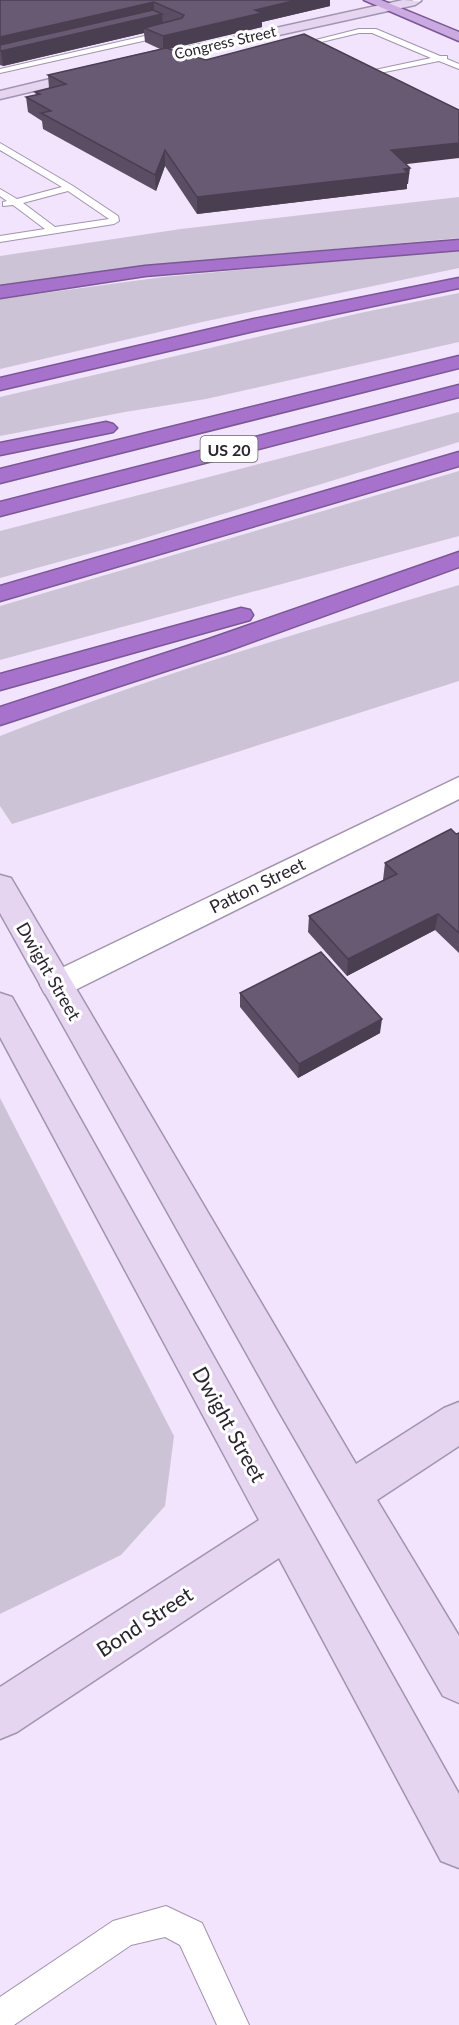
<svg xmlns="http://www.w3.org/2000/svg" width="459" height="2025" font-family="Lato,sans-serif">
	<style>
		.green { fill: #cdc3d6 }
		.lines { fill: none; stroke-linecap: round; stroke-linejoin: round }
		.lane-casing { stroke: #a293af; stroke-width: 2 }
		.street-casing { stroke: #a293af; stroke-width: 3 }
		.secondary-casing { stroke: #a293af; stroke-width: 3 }
		.primary-casing { stroke: #7b5795; stroke-width: 3 }
		.highway-casing { stroke: #7b5795; stroke-width: 3 }
		.lane { fill: #fff; fill-rule: evenodd }
		.street { fill: #fff; fill-rule: evenodd }
		.secondary { fill: #e5d5f0; fill-rule: evenodd }
		.primary { fill: #caaae0; fill-rule: evenodd }
		.highway { fill: #a772cc; fill-rule: evenodd }
		.wall { fill: #5a4d64 }
		.shaded-wall { fill: #4a3f51 }
		.building { fill: #695a74; stroke: #4a3f51; stroke-width: 1.5 }
		.labels { text-anchor: middle; dominant-baseline: central; stroke-width: 6; stroke-linejoin: round; paint-order: stroke }
		.far-street-label { font-size: 15px; fill: #2a242f; stroke: #fff }
		.shield { fill: #fff; stroke: #6a666d; stroke-width: 1.5 }
		.shield-label { font-size: 16px; font-weight: bold; fill: #2a242f }
		.street-label { font-size: 18px; fill: #2a242f; stroke: #fff }
		.near-street-label { font-size: 21px; fill: #2a242f; stroke: #fff }
	</style>
	<rect width="100%" height="100%" fill="#f1e4fc"/>
	<path class="green" d="M459 197V238L143 266 0 286V256L181 229Z
		M459 250V268L202 322 0 369V299L163 277Z
		M459 293V342L206 399 125 412 0 436V397L360 313Z
		M459 412V442L128 543 0 578V531Z
		M459 471V536L0 660V606Z
		M459 585V681L12 824 0 806V736C150 677 304 631 459 585Z
		M0 1098 174 1436 165 1506 121 1555 0 1614Z"/>
	<g class="lines">
		<defs>
			<path id="lane" d="M412 0H422L415 3Z
				M359 29H376L440 56H447V59L459 64V69L439 61 370 75V71L431 58 372 33H359L292 49 288 47Z
				M171 30 175 32 174 34 0 73V69Z
				M0 143 73 186 118 216 119 221 114 224 0 242V236L45 229 13 205 3 206V202L7 201 0 196V189L17 199 62 187 0 150ZM68 191 109 219 55 227 23 203Z
				M166 1906 202 1923 249 2025H217L180 1945 165 1937 131 1945 14 2025H0V1997L113 1921Z"/>
			<path id="street" d="M459 777V799L67 994 56 998 45 994 40 985 45 976Z"/>
			<path id="secondary" d="M403 0 421 1 415 5 139 66 132 62 139 58Z
				M92 69 97 70 99 73 97 76 0 99V91Z
				M0 875 11 878 356 1464 444 1408 459 1402V1446L377 1500 459 1636V1703L443 1696 277 1408 0 913Z
				M0 993 12 997 459 1794V1868L441 1861 279 1558 17 1732 0 1739V1687L259 1520 0 1037Z"/>
			<path id="primary" d="M364 0H381L459 32V41Z"/>
			<path id="highway" d="M459 240V250L145 276 0 298V286L145 266Z
				M459 278V288L254 331 0 390V378L254 319Z
				M459 356V368L0 483V469Z
				M459 385V397L0 516V502Z
				M106 422 113 424 117 428 113 432 0 455V443Z
				M459 452V466L0 601V586Z
				M459 552V567L227 651 0 725V707L209 639Z
				M241 608 250 610 253 615 250 620 0 690V674Z"/>
		</defs>
		<use href="#lane" class="lane-casing"/>
		<use href="#street" class="street-casing"/>
		<use href="#secondary" class="secondary-casing"/>
		<use href="#primary" class="primary-casing"/>
		<use href="#highway" class="highway-casing"/>
		<use href="#lane" class="lane"/>
		<use href="#street" class="street"/>
		<use href="#secondary" class="secondary"/>
		<use href="#primary" class="primary"/>
		<use href="#highway" class="highway"/>
	</g>
	<path class="wall" d="M0 0H330V6L262 22V27L170 49 406 164 408 184H407V189L197 214 165 166 156 191 43 129 42 121 28 112 26 97 36 95 35 92 49 88 48 75 160 49 145 42 144 33 3 66 0 65Z
		M459 833V953L435 930 347 976 308 932 309 916 383 880 385 863Z
		M240 993 380 1033 298 1078 240 1007Z"/>
	<path class="shaded-wall" d="M297 0H330V6L262 22V27L163 50V36L255 10Z
		M154 2V16L162 14 163 28H144V33L3 66 1 51H0V37Z
		M459 143V158L390 166 391 150Z
		M165 150V166L156 191 155 175Z
		M410 168 408 184H407V189L197 214V197Z
		M438 914 435 930 347 976 348 959Z
		M382 1019 380 1033 298 1078 299 1064Z"/>
	<path class="building" d="M0 0H297L255 10 262 13 163 36 144 28 182 18 184 15 154 2 0 37Z
		M153 10 162 14 1 51H0V45Z
		M304 34 459 110V143L391 150 410 168 404 169 408 173 197 197 165 150 155 175 41 113 51 111 26 97 40 94 35 92 66 84 48 75 166 48 206 60Z
		M451 829 456 834 459 833V933L438 914 348 959 309 916 397 874 385 863Z
		M321 952 382 1019 299 1064 240 993Z"/>
	<g class="labels">
		<g class="far-street-label">
			<text transform="translate(225 42) rotate(-13)">Congress Street</text>
		</g>
		<rect class="shield" x="200.5" y="436" width="57" height="26" rx="4.5"/>
		<g class="shield-label">
			<text x="229" y="449">US 20</text>
		</g>
		<g class="street-label">
			<text transform="translate(257 885) rotate(-26)">Patton Street</text>
			<text transform="translate(49 971) rotate(60)">Dwight Street</text>
		</g>
		<g class="near-street-label">
			<text transform="translate(230 1424) rotate(61)">Dwight Street</text>
			<text transform="translate(144 1621) rotate(-33)">Bond Street</text>
		</g>
	</g>
</svg>
